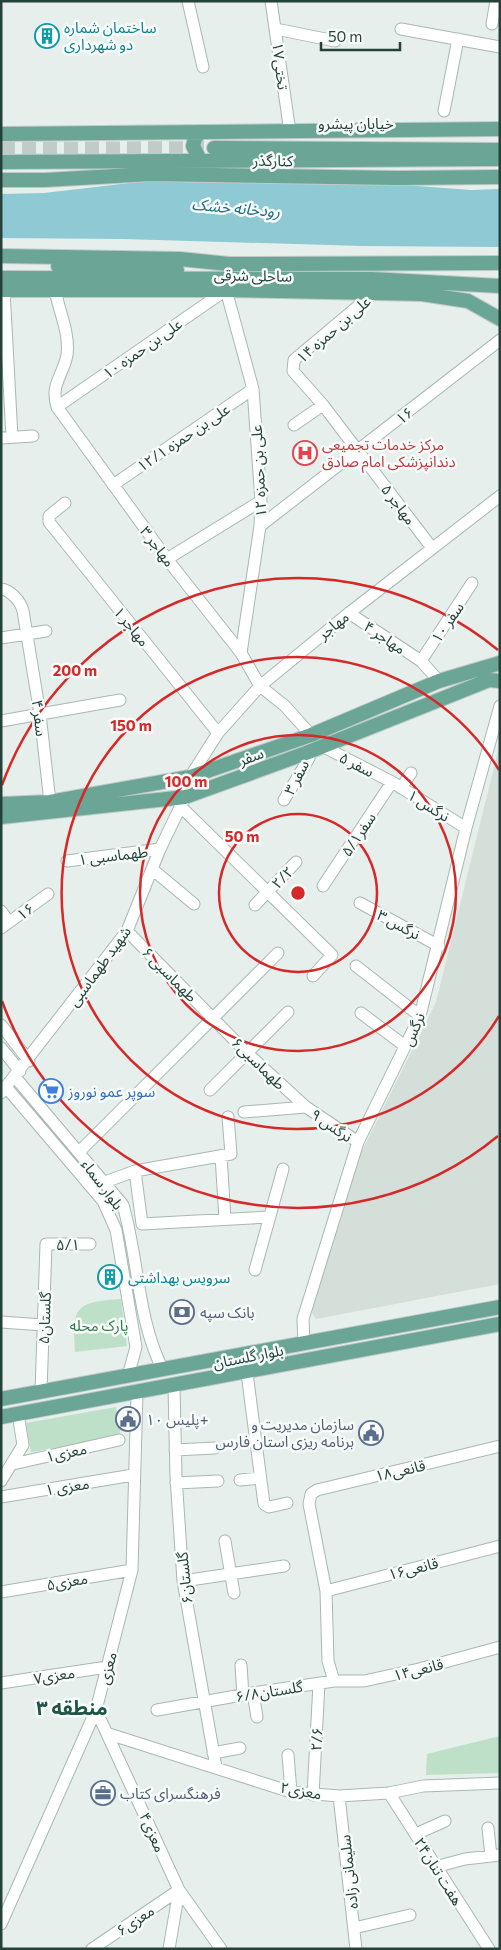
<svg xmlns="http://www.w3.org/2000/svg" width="501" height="1950" font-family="Commissioner,'Noto Sans Arabic',sans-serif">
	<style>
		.built { fill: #d4dfda }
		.green { fill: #bfe0c8 }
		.water { fill: #8ec9d4 }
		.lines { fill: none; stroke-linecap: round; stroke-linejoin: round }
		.major-tunnel { stroke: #bfccc8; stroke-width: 14; stroke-dasharray: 14 7; stroke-linecap: butt }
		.minor-casing { stroke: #a8b8b2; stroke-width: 13 }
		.major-casing { stroke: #c2cac8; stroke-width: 16 }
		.minor { stroke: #fff; stroke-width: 11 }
		.major { stroke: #6aa596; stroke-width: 14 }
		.ring { fill: none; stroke: #d62828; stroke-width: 2.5 }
		.labels { text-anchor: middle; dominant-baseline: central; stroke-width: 5; stroke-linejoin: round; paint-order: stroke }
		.culture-label { font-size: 15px; fill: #0d838f; stroke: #f7fbf9; text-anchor: start }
		.street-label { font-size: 15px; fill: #24423a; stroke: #f7fbf9 }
		.health-label { font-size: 15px; fill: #be3a42; stroke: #f7fbf9; text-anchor: start }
		.shop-label { font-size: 15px; fill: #366cbe; stroke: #f7fbf9; text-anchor: start }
		.service-label { font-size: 15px; fill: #4e5e75; stroke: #f7fbf9; text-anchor: start }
		.park-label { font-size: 15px; fill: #2d7a4b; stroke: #f7fbf9 }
		.water-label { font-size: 16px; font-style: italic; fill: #1c6f80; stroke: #f7fbf9 }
		.district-label { font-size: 20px; font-weight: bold; fill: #1f5548; stroke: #f7fbf9 }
		.centre { fill: #d62828; stroke: #f7fbf9; stroke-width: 2.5 }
		.ring-label { font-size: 15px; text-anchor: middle; font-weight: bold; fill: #d62828; stroke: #f7fbf9; stroke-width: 5; stroke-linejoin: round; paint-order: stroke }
	</style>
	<rect width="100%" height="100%" fill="#e6efeb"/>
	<path class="built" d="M500 743V1284L316 1319 312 1313 314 1302 358 1159 436 1002Z"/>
	<path class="green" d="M121 1299 127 1346 75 1352C72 1307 75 1302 121 1299Z
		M116 1407 121 1437 31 1452 26 1423Z
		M500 1736V1773L426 1775 427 1754Z"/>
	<path class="water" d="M147 181 364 182 471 190 500 189V247L362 246 124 239 1 238V194L44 193Z"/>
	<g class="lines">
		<path class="major-tunnel" d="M1 149 214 148"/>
		<defs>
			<path id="minor" d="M188 1 203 67
				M271 1 290 132
				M492 24 496 1
				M276 29 335 41
				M401 29 500 47
				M444 111 458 39
				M4 290 12 437
				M55 290C59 311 70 334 67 355 63 376 50 384 57 407L167 559 241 653 260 686 285 706 311 735
				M375 292 294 360 293 371 323 405 432 548
				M57 407 226 290 253 389 261 501 260 526 241 653
				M294 425 323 405
				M1 438 33 436
				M113 485 253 389
				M65 503 49 516V522L218 733
				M260 526 500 340
				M167 559 261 501
				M1 589C11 590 21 602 23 611L40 714 50 802
				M349 613 421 661 439 681
				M1 638 46 631
				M421 661 472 583
				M1 721 120 700
				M322 746 392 782 466 828
				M401 788 411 773
				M284 800 309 758 306 753
				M180 806 332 955 313 976
				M67 861 160 849
				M152 869 194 904
				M323 886 392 782
				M360 903 439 946
				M255 905 296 862
				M1 911 9 922
				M1 928 48 894
				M127 931 247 1053 306 1107 358 1142
				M356 966 420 1016
				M361 1013 405 1046
				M1 1025 29 1061
				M1 1048 20 1071
				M15 1077 123 1205C139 1260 137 1319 163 1370
				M6 1087 103 1201 116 1230 136 1347 128 1376
				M210 1090 288 1012
				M1 1093 127 931 160 849 185 797 190 777 218 733 260 686 349 613 500 496
				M244 1112 306 1107
				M79 1152 278 953
				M221 1156 225 1219
				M135 1171 142 1224 268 1217
				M105 1182 135 1171 231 1154 228 1117
				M255 1270 283 1169
				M1 1322 43 1325
				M304 1344 303 1319 358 1142 420 1016 466 828 500 706
				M247 1373 264 1504 269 1507 287 1503
				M174 1386 176 1477 183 1581 216 1767
				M41 1392 46 1244H90
				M175 1450 215 1448
				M13 1464 119 1440
				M240 1480 260 1478
				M1 1481 23 1445 18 1414
				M176 1483 218 1481
				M1 1497 133 1475
				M225 1541 234 1593
				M183 1581 284 1566
				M326 1591 500 1546
				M1 1592 132 1570
				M241 1665 243 1695
				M334 1681 328 1661 326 1591 309 1504 311 1494 317 1490 500 1446
				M1 1683 107 1667
				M253 1693 257 1717
				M96 1710 179 1890 221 1949
				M157 1710 253 1693 334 1681H364L419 1669 500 1647
				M109 1734 291 1792 339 1796 389 1793 423 1786 500 1783
				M213 1753 240 1748
				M288 1755 291 1792
				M389 1793 489 1949
				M313 1795 319 1684
				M339 1796 356 1949
				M488 1828 491 1856
				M416 1834 445 1821
				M435 1867 465 1859 500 1855
				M1 1924 96 1710 132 1570 137 1393
				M354 1928 410 1915
				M92 1949 179 1890
				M169 1949 179 1890"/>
			<path id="major" d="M1 134 500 129
				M214 148 500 150
				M200 160 193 146 195 138 201 132
				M1 162 500 159
				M1 180H45L151 174 397 178 500 177
				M1 256 180 259 229 264 500 263
				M58 266 177 270
				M1 278 371 279 500 286
				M1 290H226L422 294 468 301 500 319
				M1 804 50 802 190 777 311 735 439 681 500 663
				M1 817 185 797 306 753 489 680 500 681
				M1 1399 500 1307
				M1 1417 500 1324"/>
		</defs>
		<use href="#minor" class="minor-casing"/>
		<use href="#major" class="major-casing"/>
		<use href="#minor" class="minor"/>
		<use href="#major" class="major"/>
	</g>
	<g class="ring">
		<circle cx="298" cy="893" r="79"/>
		<circle cx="298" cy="893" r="158"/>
		<path d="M499 1016A236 236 0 1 1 499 770"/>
		<path d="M498 1136A315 315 0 0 1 2 1001M2 785A315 315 0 0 1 498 650"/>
	</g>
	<defs>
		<symbol id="building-ring" viewBox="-11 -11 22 22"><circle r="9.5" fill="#f7fbf9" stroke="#0f9aa8" stroke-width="1.5"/><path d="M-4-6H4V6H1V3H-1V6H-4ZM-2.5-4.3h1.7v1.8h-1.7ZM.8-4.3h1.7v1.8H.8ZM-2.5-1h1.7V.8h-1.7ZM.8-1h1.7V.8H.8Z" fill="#0f9aa8"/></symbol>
		<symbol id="hospital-ring" viewBox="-11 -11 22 22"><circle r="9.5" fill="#f7fbf9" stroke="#e0444e" stroke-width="1.5"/><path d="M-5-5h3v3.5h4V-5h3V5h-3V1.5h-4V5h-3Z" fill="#e0444e"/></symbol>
		<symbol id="supermarket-ring" viewBox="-11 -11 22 22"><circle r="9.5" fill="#f7fbf9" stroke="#3f7fe0" stroke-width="1.5"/><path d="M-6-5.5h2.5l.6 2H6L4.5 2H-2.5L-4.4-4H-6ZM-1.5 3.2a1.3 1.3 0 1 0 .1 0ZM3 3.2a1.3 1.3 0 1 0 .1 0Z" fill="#3f7fe0"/></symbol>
		<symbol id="bank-ring" viewBox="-11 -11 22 22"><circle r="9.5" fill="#f7fbf9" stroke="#5c6f8a" stroke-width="1.5"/><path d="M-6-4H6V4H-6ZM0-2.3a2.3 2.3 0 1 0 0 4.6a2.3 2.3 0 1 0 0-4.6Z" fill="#5c6f8a"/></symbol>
		<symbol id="civic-ring" viewBox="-11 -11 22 22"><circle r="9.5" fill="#f7fbf9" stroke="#5c6f8a" stroke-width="1.5"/><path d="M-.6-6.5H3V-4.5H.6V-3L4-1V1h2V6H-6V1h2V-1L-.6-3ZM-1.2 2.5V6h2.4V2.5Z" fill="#5c6f8a"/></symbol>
		<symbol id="office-ring" viewBox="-11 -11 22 22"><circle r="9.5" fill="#f7fbf9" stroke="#5c6f8a" stroke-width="1.5"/><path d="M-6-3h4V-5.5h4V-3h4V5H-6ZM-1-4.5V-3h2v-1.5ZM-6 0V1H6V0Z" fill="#5c6f8a"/></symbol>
	</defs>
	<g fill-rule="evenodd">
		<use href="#building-ring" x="33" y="22" width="28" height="28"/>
		<use href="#hospital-ring" x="291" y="439" width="28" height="28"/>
		<use href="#supermarket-ring" x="37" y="1077" width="28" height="28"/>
		<use href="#building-ring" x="96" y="1263" width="28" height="28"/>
		<use href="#bank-ring" x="168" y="1298" width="28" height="28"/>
		<use href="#civic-ring" x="114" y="1405" width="28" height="28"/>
		<use href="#civic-ring" x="357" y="1419" width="28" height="28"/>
		<use href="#office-ring" x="89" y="1779" width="28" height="28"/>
	</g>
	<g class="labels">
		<g class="culture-label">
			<text x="64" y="27">ساختمان شماره<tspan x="64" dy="17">دو شهرداری</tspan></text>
			<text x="128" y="1277">سرویس بهداشتی</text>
		</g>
		<g class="street-label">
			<text transform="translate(281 66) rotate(83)">تختی۱۷</text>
			<text x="356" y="123">خیابان پیشرو</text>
			<text transform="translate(273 160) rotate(1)">کنارگذر</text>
			<text transform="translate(253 275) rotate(1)">ساحلی شرقی</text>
			<text transform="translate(333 329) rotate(-41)">۱۴ علی بن حمزه</text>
			<text transform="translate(142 348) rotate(-35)">۱۰ علی بن حمزه</text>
			<text transform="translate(404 415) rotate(-38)">۱۶</text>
			<text transform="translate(183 437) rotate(-34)">۱۲/۱ علی بن حمزه</text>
			<text transform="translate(258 471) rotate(-93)">۱۲ علی بن حمزه</text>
			<text transform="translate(399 504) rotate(53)">۵ مهاجر</text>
			<text transform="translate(158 546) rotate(53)">۳ مهاجر</text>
			<text transform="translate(447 622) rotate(-56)">۱۰ سفر</text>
			<text transform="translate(333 625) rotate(-39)">مهاجر</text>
			<text transform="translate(132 626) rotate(51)">۱ مهاجر</text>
			<text transform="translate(385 637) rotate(34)">۴ مهاجر</text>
			<text transform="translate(40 718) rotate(83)">۴ سفر</text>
			<text transform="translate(251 756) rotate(-20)">سفر</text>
			<text transform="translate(357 764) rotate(27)">۵ سفر</text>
			<text transform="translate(296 777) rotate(-63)">۳ سفر</text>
			<text transform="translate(429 805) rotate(32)">۱ نرگس</text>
			<text transform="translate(358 834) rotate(-56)">۵/۱سفر</text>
			<text transform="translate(113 855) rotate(-7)">۱ طهماسبی</text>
			<text transform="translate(282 877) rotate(-46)">۲/۲</text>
			<text transform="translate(25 911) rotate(-36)">۱۶</text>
			<text transform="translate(399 924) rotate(28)">۳ نرگس</text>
			<text transform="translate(99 966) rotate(-54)">شهید طهماسبی</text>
			<text transform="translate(170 974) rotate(45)">۶ طهماسبی</text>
			<text transform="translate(413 1029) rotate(-66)">نرگس</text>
			<text transform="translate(259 1063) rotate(44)">۶طهماسبی</text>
			<text transform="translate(332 1125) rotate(34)">۹ نرگس</text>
			<text transform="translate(103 1184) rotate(53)">بلوار سماء</text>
			<text x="68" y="1244">۵/۱</text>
			<text transform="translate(44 1318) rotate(-88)">گلستان۵</text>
			<text transform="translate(248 1356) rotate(-11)">بلوار گلستان</text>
			<text transform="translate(66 1452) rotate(-12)">۱معزی</text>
			<text transform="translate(400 1470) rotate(-13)">۱۸قانعی</text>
			<text transform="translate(67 1486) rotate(-9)">معزی ۱</text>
			<text transform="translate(413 1568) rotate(-14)">۱۶قانعی</text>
			<text transform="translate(184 1578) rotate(-96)">گلستان۶</text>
			<text transform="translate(67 1581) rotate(-10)">۵معزی</text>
			<text transform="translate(107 1668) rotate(-75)">معزی</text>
			<text transform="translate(418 1669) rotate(-14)">۱۴قانعی</text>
			<text transform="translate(54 1675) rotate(-9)">۷معزی</text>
			<text transform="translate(269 1691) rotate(-9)">۶/۸گلستان</text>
			<text transform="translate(316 1739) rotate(-87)">۲/۶</text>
			<text transform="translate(301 1790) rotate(10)">۲معزی</text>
			<text transform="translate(153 1832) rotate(66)">۴معزی</text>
			<text transform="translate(439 1871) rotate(58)">هفت تنان۲۴</text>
			<text transform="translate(348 1872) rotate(-96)">سلیمانی زاده</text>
			<text transform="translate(135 1920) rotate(-34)">۶معزی</text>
		</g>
		<g class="health-label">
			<text x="322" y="444">مرکز خدمات تجمیعی<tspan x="322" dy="17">دندانپزشکی امام صادق</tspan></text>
		</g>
		<g class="shop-label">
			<text x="68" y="1091">سوپر عمو نوروز</text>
		</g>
		<g class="service-label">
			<text x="200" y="1312">بانک سپه</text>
			<text x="146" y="1419">پلیس ۱۰+</text>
			<text x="354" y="1424" text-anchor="end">سازمان مدیریت و<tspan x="354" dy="17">برنامه ریزی استان فارس</tspan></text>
			<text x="120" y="1793">فرهنگسرای کتاب</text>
		</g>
		<g class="park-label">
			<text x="99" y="1325">پارک محله</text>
		</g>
		<g class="water-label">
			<text transform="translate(236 207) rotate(5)">رودخانه خشک</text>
		</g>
		<g class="district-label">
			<text x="72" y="1707">منطقه ۳</text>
		</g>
	</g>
	<circle cx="298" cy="893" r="8" class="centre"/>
	<g class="ring-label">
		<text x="75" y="676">200 m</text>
		<text x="131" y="731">150 m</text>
		<text x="186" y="787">100 m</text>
		<text x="242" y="842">50 m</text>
	</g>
	<rect width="501" height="1950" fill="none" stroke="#24423a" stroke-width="5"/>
	<path d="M321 42v8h79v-8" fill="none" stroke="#24423a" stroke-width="2.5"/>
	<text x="328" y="42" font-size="15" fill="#24423a" stroke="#f7fbf9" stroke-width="4" paint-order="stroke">50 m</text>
</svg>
